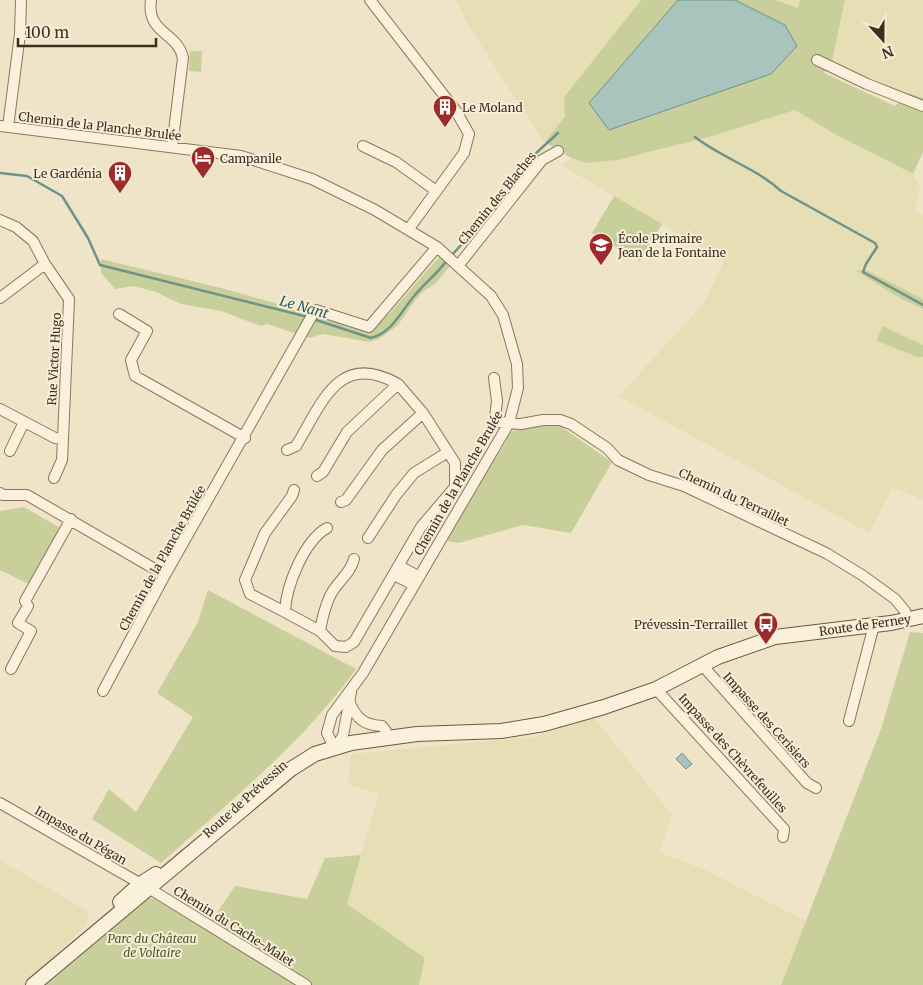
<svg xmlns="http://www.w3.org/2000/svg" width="923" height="985" font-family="Merriweather,serif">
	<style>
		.farmland { fill: #e6deb5 }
		.green { fill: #c9cf9b }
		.water { fill: #a9c4bc; stroke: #6f938a }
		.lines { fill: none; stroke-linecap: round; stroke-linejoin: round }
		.stream { stroke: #6f938a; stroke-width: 2.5 }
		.street-casing { stroke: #8d765c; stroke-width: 12 }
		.secondary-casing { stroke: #6f573f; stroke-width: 16 }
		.street { stroke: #faf1dc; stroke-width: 10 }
		.secondary { stroke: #faf1dc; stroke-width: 14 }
		.labels { text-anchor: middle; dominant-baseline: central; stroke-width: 4; stroke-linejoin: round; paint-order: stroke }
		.poi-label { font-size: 12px; fill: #3d2e20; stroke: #f7eed8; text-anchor: start }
		.street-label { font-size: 12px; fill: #3d2e20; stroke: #f7eed8 }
		.park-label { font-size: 12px; font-style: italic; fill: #4d5a26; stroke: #f7eed8 }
		.water-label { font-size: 14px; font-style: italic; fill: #2f5d5a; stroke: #f7eed8 }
	</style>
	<rect width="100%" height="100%" fill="#f0e4c8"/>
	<path class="farmland" d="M456 0H641L564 96 565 116 544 142 468 25Z
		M775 0H800L798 8Z
		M845 0H923V98L890 87 832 61Z
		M795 110 833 133 913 174 920 188 915 211 923 215V299L868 271 856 270 896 296 923 309V345L904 338 877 341 917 357H923V500L893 487 869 533 619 396 704 303 724 261 561 165 571 158 588 163 653 152Z
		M594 718 672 815 659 852 705 870 806 921 781 985H419L425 958 346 904 379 794 348 784 351 754 535 737Z
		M0 860 89 912 86 925 25 985H0Z"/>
	<path class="green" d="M641 0H775L798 8 800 0H845L832 61 824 73 895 106 908 93 923 98V152L913 174 833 133 795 110 709 137 617 160 587 163 571 158 545 142 565 116 564 97Z
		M190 51H202L201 72 189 71Z
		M614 196 662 224 640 261 592 233Z
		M439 257H442L450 266 436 283 420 294 397 326 379 339 369 342 323 334 309 338 267 324 261 326 221 311 181 304 156 292 134 286 115 289 101 273V259L221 288 369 329 390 313Z
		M855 270 868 271 923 299V309L896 296Z
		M882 326 923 345V357H917L877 341Z
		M536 424 560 426 612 462 571 533 523 525 459 543 441 540 506 442 508 433Z
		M24 507 62 529 31 585 0 570V511Z
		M208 590 356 669C303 743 229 802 161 863L92 819 109 789 136 812 193 717 157 693 197 624Z
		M910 632 923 633V985H781L881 729Z
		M361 855 347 904 425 958 419 985H312L210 923 235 886 307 899 325 858Z
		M147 897 155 899 297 985H42Z"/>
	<path class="water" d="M678 0H735L785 25 797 46 771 74 609 130 589 103Z
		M682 753 692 764 686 769 676 759Z"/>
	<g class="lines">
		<path class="stream" d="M695 137C722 158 756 168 781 191L875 243 877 247 866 264 863 272 923 305
			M0 173 27 176 62 196 88 238 100 265 308 317
			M451 256 499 203 534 155 558 133
			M313 319 371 338C393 332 401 311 415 295 425 283 438 273 447 260"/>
		<defs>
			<path id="street" d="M151 0C146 34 178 32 183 58L172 147
				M370 0 456 111 469 134 464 153 408 230
				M817 60 867 84 923 106
				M0 126 241 156 312 179 375 210 437 247 491 296 503 315 517 364 518 388 509 423 363 673 332 715 327 733 333 745H337L343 736 351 692
				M8 127 20 34 21 0
				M363 146 396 162 435 190
				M0 220 16 227 33 241 45 264 69 299 63 439
				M458 266 542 160 558 151
				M0 298 45 264
				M119 314 147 331 131 360 135 376 245 438
				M494 378 497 401 495 417 498 422 521 424 543 420H560L571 424 607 448 618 460 649 475 684 486 826 553 862 575 895 599 905 611 908 620
				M0 409 55 438 63 439 62 460 54 478
				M287 450 296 446C322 404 338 350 398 384
				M10 451 24 422
				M317 476 323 472 347 432 398 384 423 413
				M0 493 3 495H27L165 575
				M341 502 346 500 382 450 423 413 448 452
				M354 559C351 573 336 583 330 596 325 607 322 619 320 631L335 646 346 647 354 642 421 527 455 487V463L448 452 414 473 396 495 368 538
				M399 566 418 576
				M394 575 414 585
				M285 612 250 594 245 580 265 533 292 496 294 490
				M320 631 285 612C286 586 304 541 327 528
				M703 666 807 783 816 788
				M11 669 31 631 18 623 28 606 25 601 71 519
				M656 689 784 829 783 837
				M103 691 165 575 314 312 316 310 369 327 437 247
				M349 701C356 718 363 725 382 726L386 731
				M849 721 874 625
				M0 803 155 892 306 985"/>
			<path id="secondary" d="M120 902 139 885 156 874
				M33 985 291 769 315 754 351 743 417 734 501 731 544 724 604 707 656 689 718 657 775 637 891 623 923 616"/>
		</defs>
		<use href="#street" class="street-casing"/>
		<use href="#secondary" class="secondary-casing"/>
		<use href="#street" class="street"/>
		<use href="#secondary" class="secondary"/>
	</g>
	<defs>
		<symbol id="building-pin" viewBox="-11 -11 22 30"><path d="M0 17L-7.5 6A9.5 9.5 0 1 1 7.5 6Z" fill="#9e2a2b" stroke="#f7eed8"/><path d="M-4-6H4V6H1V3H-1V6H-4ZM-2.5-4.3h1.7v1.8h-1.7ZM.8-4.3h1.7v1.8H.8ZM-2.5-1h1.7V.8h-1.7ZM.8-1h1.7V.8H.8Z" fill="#fff"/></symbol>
		<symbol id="hotel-pin" viewBox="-11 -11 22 30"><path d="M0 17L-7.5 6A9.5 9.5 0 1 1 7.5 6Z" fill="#9e2a2b" stroke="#f7eed8"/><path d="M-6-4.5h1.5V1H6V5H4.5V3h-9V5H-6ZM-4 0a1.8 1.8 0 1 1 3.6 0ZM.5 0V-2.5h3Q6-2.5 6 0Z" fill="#fff"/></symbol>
		<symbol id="school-pin" viewBox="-11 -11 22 30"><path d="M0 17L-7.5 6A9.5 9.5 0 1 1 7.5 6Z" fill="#9e2a2b" stroke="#f7eed8"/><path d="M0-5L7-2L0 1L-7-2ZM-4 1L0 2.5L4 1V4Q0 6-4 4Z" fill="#fff"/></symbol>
		<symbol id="bus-pin" viewBox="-11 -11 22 30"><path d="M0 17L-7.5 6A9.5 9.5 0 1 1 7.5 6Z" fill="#9e2a2b" stroke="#f7eed8"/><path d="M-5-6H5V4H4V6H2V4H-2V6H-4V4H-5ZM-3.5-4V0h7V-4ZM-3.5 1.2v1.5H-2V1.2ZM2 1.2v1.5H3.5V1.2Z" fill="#fff"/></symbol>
	</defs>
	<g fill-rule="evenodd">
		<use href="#building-pin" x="431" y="93" width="28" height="38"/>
		<use href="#hotel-pin" x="189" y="144" width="28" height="38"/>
		<use href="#building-pin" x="106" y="159" width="28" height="38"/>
		<use href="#school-pin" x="587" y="231" width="28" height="38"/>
		<use href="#bus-pin" x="752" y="610" width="28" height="38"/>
	</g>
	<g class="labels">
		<g class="poi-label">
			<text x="462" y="107">Le Moland</text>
			<text x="220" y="158">Campanile</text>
			<text x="102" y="173" text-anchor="end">Le Gardénia</text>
			<text x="618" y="238">École Primaire<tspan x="618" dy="14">Jean de la Fontaine</tspan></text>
			<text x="748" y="624" text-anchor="end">Prévessin-Terraillet</text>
		</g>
		<g class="street-label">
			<text transform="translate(100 126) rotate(7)">Chemin de la Planche Brulée</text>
			<text transform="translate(497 198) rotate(-51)">Chemin des Blaches</text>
			<text transform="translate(54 359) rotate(-87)">Rue Victor Hugo</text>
			<text transform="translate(458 483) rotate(-60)">Chemin de la Planche Brulée</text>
			<text transform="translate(734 497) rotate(25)">Chemin du Terraillet</text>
			<text transform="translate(162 558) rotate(-61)">Chemin de la Planche Brûlée</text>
			<text transform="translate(865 625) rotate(-8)">Route de Ferney</text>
			<text transform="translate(767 720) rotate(48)">Impasse des Cerisiers</text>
			<text transform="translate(733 753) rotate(48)">Impasse des Chèvrefeuilles</text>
			<text transform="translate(245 799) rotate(-42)">Route de Prévessin</text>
			<text transform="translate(81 835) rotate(30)">Impasse du Pégan</text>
			<text transform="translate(234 926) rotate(32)">Chemin du Cache-Malet</text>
		</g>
		<g class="park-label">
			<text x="152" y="938">Parc du Château<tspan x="152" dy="14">de Voltaire</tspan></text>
		</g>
		<g class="water-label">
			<text transform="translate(304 307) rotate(16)">Le Nant</text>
		</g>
	</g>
	<g transform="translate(883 40) rotate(159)" stroke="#f7eed8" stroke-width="4" paint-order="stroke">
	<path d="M0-4L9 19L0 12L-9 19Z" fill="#3d2e20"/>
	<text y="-8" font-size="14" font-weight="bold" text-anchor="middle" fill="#3d2e20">N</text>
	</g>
	<path d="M18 38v8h138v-8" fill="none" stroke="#3d2e20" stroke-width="2.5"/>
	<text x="25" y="38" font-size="15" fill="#3d2e20" stroke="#f7eed8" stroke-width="4" paint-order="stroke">100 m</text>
</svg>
